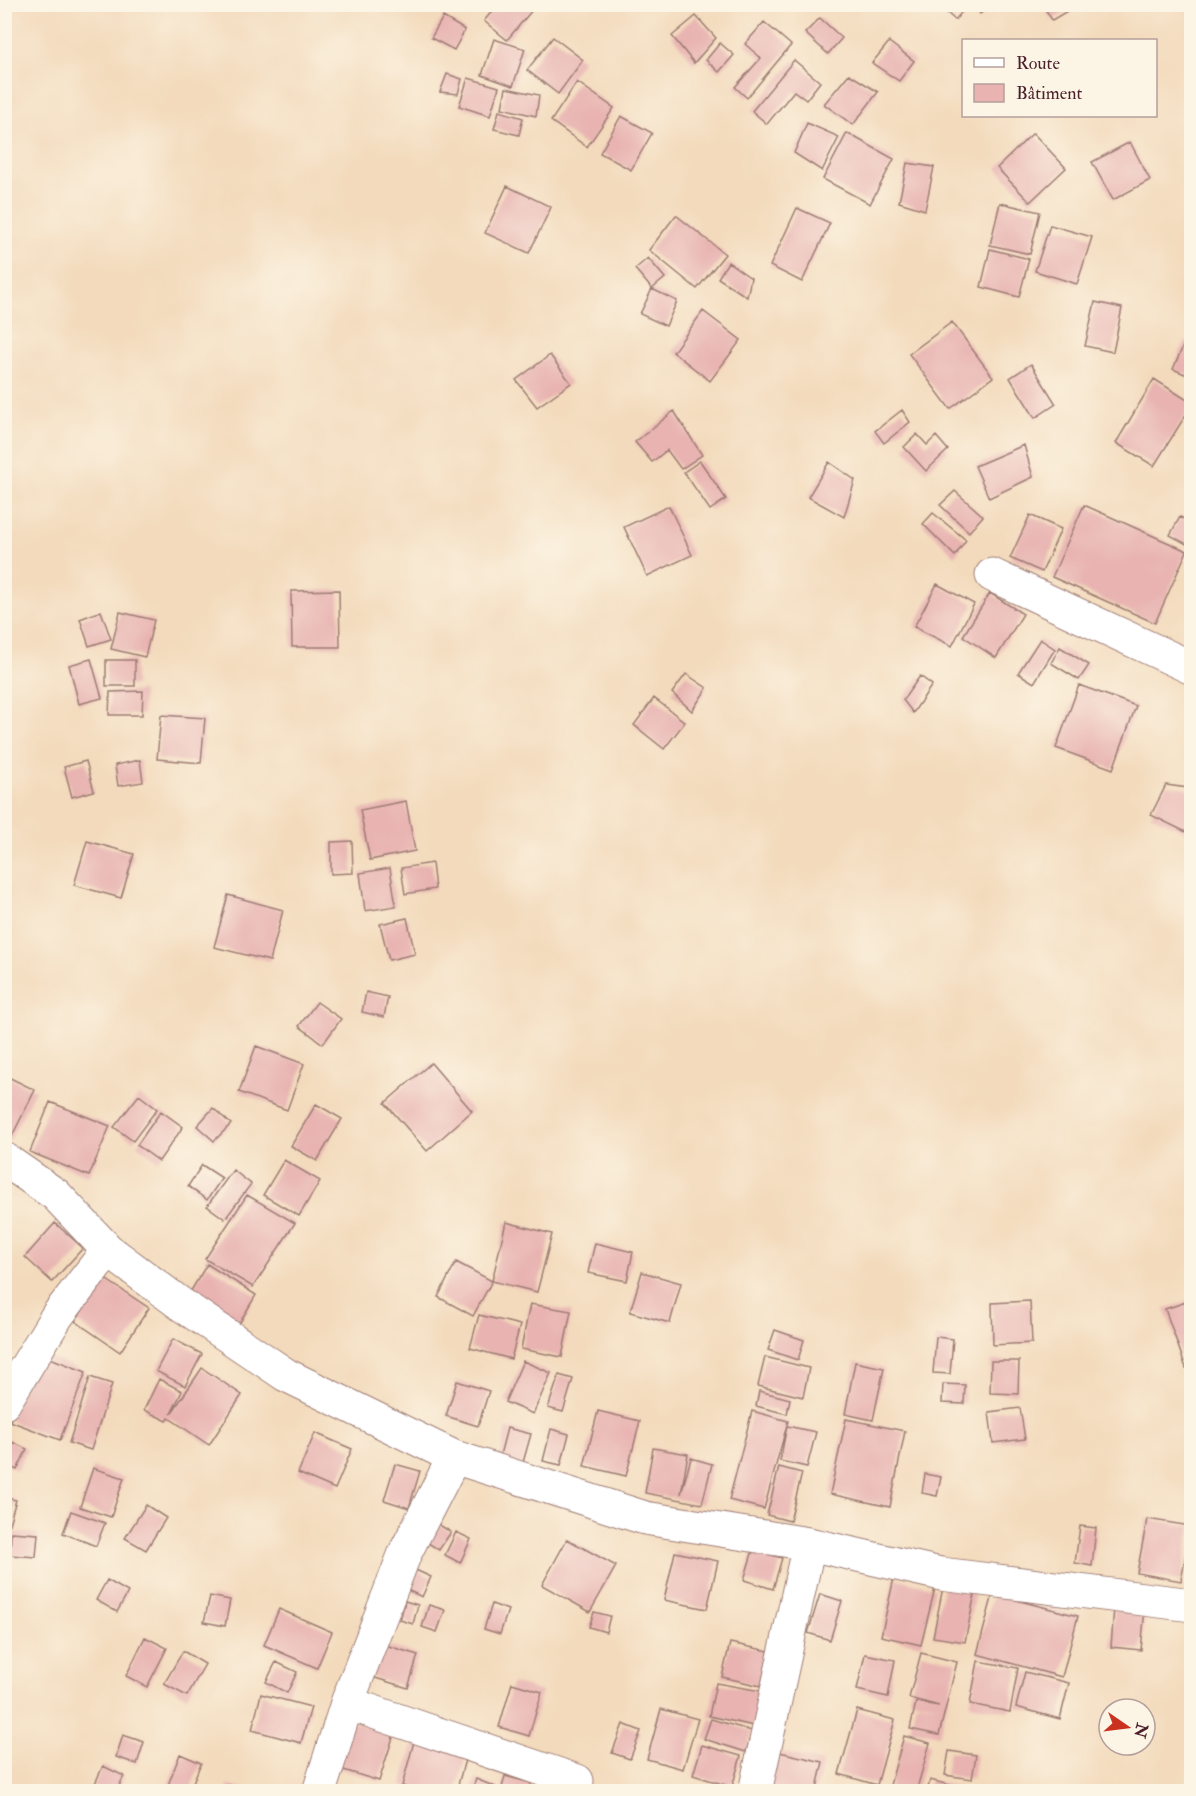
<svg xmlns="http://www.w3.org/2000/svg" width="1196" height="1796" font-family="'IM FELL Double Pica',serif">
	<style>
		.building { fill: #e8b3b1 }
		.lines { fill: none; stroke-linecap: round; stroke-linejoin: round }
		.street-casing { stroke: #9e7c74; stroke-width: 35 }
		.street { stroke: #fff; stroke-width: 33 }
	</style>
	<rect width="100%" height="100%" fill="#fcf5e5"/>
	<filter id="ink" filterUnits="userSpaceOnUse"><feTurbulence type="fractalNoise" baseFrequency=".0167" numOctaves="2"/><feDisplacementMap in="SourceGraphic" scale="12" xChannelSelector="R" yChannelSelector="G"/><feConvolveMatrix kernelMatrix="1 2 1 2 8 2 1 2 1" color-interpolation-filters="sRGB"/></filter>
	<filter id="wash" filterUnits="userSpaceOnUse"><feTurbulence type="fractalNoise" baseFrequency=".008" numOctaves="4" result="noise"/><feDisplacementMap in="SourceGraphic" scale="24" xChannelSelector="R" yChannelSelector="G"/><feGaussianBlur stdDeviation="1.35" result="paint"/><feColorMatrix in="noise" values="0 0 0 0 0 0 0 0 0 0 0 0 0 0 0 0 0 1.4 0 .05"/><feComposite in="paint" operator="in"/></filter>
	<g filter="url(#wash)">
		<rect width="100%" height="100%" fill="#f3dabc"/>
		<g id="blocks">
			<path class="building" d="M498 4H528L533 9 507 40 484 21Z
				M937 4H965L967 6 955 20Z
				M974 4H994L980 14Z
				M1042 4H1066L1069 10 1052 20Z
				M696 16 716 38 694 63 672 36Z
				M443 17 465 30 454 50 431 38Z
				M820 18 842 38 828 54 805 33Z
				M764 22 791 45 747 98 735 87 761 58 745 44Z
				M553 37 583 60 558 94 527 70Z
				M494 39 525 49 513 86 482 75Z
				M889 42 914 61 899 81 872 63Z
				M720 43 734 55 719 72 706 60Z
				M794 60 820 82 806 100 794 91 767 124 752 111Z
				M447 74 462 79 458 94 440 92Z
				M849 74 878 92 853 125 824 104Z
				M468 78 499 87 490 116 459 106Z
				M577 82 614 108 587 147 551 121Z
				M506 88 539 95 536 116 502 108Z
				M499 111 523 118 519 135 494 129Z
				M621 116 652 133 631 170 600 153Z
				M807 123 839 137 822 171 794 153Z
				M847 133 894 159 870 204 823 179Z
				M1033 133 1066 168 1030 202 997 168Z
				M1130 142 1150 180 1113 200 1092 162Z
				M907 163 934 167 925 210 899 202Z
				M507 186 551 207 529 253 485 233Z
				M1000 203 1040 212 1030 254 990 245Z
				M797 208 830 223 802 282 770 266Z
				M676 215 725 254 697 289 649 250Z
				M1050 225 1092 237 1077 284 1035 271Z
				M990 249 1029 259 1019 297 981 287Z
				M648 258 665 278 652 289 635 269Z
				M728 262 751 278 747 297 718 278Z
				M652 289 677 301 666 326 640 314Z
				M1095 302 1122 308 1113 352 1085 346Z
				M703 311 741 340 710 381 673 352Z
				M952 322 993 377 950 409 909 354Z
				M1185 342 1192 344V377L1173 369Z
				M550 355 571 383 537 407 516 380Z
				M1031 364 1056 404 1035 418 1010 378Z
				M1154 379 1192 403V405L1154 466 1116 443Z
				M902 410 910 422 884 443 875 431Z
				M674 411 702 455 681 469 667 450 652 462 635 442Z
				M917 434 927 445 936 436 948 450 926 471 904 447Z
				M1024 445 1033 477 989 498 975 466Z
				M700 461 726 499 710 510 684 472Z
				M829 462 855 480 844 517 808 497Z
				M955 491 983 516 969 532 940 505Z
				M1084 505 1187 551 1155 623 1052 577Z
				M669 506 692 555 647 576 624 527Z
				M933 513 966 540 955 556 923 524Z
				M1030 515 1061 529 1042 572 1010 558Z
				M1180 517 1192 523V547L1170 535Z
				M937 584 974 604 952 646 914 627Z
				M339 590 340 647H292L291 591Z
				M990 593 1023 614 996 658 963 636Z
				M101 611 111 639 89 646 80 619Z
				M120 612 154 620 145 657 111 649Z
				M1040 639 1055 649 1034 683 1018 673Z
				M1060 647 1089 665 1079 680 1051 663Z
				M91 659 102 698 79 704 69 665Z
				M106 660H135V686H106Z
				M686 674 707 688 692 711 672 693Z
				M920 676 932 685 913 713 903 700Z
				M1079 685 1136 706 1113 769 1056 748Z
				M143 691 142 715H109L110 692Z
				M654 698 685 722 664 749 634 725Z
				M161 715 205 718 201 763 157 759Z
				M140 760 143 782 118 786 115 765Z
				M86 761 94 791 72 797 64 767Z
				M1166 785 1188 788 1189 799 1192 795V835L1151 815Z
				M406 801 415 851 370 860 360 810Z
				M87 841 134 854 121 898 74 885Z
				M352 841 353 873 331 874V842Z
				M432 863 435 889 405 894 401 868Z
				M390 868 396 906 365 911 360 873Z
				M228 895 283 910 270 961 214 947Z
				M407 918 415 954 389 960 380 924Z
				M366 992 388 997 384 1017 362 1012Z
				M317 1002 341 1019 323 1044 299 1026Z
				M256 1046 304 1064 287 1110 239 1092Z
				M431 1063 472 1111 427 1151 385 1103Z
				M4 1075 35 1090 10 1140 4 1138Z
				M139 1095 157 1109 133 1141 114 1127Z
				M50 1102 110 1126 89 1176 30 1152Z
				M316 1104 342 1119 317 1161 291 1146Z
				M213 1108 231 1124 214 1141 197 1126Z
				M161 1111 183 1127 159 1161 137 1145Z
				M284 1160 320 1181 299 1216 263 1195Z
				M202 1165 222 1178 207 1200 188 1186Z
				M233 1170 251 1184 225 1219 207 1206Z
				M247 1195 295 1223 253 1287 205 1259Z
				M506 1222 552 1234 537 1292 492 1281Z
				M55 1223 83 1248 52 1282 25 1257Z
				M595 1243 633 1252 627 1281 588 1273Z
				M456 1262 492 1281 473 1316 438 1297Z
				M207 1264 256 1295 236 1329 186 1299Z
				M642 1272 681 1283 670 1323 630 1312Z
				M104 1278 149 1308 120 1352 75 1321Z
				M1192 1300V1366L1186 1368 1165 1309Z
				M1030 1301 1032 1343 993 1345 992 1303Z
				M530 1304 571 1311 562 1357 521 1349Z
				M479 1315 520 1325 511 1359 470 1348Z
				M775 1330 804 1340 798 1360 768 1350Z
				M936 1337 953 1339 950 1374 933 1373Z
				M173 1339 202 1354 185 1386 156 1371Z
				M37 1353 86 1372 60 1440 10 1421Z
				M765 1357 809 1368 803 1397 758 1386Z
				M523 1361 551 1373 533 1414 505 1402Z
				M991 1361H1019L1018 1394 990 1393Z
				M855 1362 884 1368 873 1420 845 1414Z
				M202 1368 242 1395 209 1445 169 1418 167 1421 144 1410 159 1379 182 1391 171 1414Z
				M559 1375 573 1379 563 1412 548 1408Z
				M90 1377 112 1384 91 1450 69 1443Z
				M457 1381 489 1391 478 1426 446 1416Z
				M943 1384 965 1385 964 1404 942 1403Z
				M759 1391 790 1399 787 1414 756 1406Z
				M1020 1408 1025 1439 993 1443 989 1412Z
				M598 1411 640 1421 626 1476 584 1466Z
				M752 1411 788 1421 764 1509 729 1500Z
				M846 1419 905 1431 890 1507 830 1494Z
				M787 1426 816 1432 807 1467 780 1461Z
				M507 1428 531 1434 522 1466 499 1459Z
				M551 1429 569 1434 561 1465 543 1461Z
				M315 1433 352 1449 335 1489 298 1473Z
				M4 1438 27 1449 17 1470 4 1464Z
				M653 1448 688 1454 681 1494 691 1458 712 1464 702 1504 645 1493Z
				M395 1464 420 1471 409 1508 384 1500Z
				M779 1467 802 1473 790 1521 767 1515Z
				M93 1468 124 1478 111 1517 80 1507Z
				M925 1474 941 1477 937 1496 922 1493Z
				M4 1497 16 1500 5 1538H4Z
				M146 1505 166 1518 146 1550 125 1538Z
				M71 1511 105 1523 96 1546 63 1533Z
				M1147 1519 1191 1526 1181 1581 1137 1573Z
				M436 1523 451 1532 439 1550 425 1541Z
				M1080 1526 1096 1528 1092 1566 1075 1563Z
				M11 1532 38 1534 36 1557 10 1555Z
				M456 1532 471 1539 460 1563 445 1555Z
				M567 1539 616 1566 590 1612 542 1585Z
				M753 1550 782 1558 773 1589 744 1580Z
				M675 1552 718 1561 707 1609 664 1600Z
				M411 1568 431 1577 422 1597 401 1587Z
				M894 1578 935 1588 921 1645 881 1636Z
				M107 1580 128 1592 117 1612 96 1600Z
				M943 1587 975 1593 965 1642 933 1637Z
				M820 1594 842 1601 830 1640 808 1633Z
				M993 1594 1078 1616 1062 1677 977 1654Z
				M210 1596 230 1600 225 1626 204 1622Z
				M405 1601 418 1605 413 1624 400 1620Z
				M492 1604 508 1610 500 1634 484 1629Z
				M429 1605 445 1610 437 1632 422 1627Z
				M1114 1607 1145 1609 1141 1650 1111 1647Z
				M279 1609 332 1632 317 1668 264 1645Z
				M594 1612 610 1616 606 1632 589 1627Z
				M145 1637 167 1648 147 1687 126 1676Z
				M730 1643 769 1651 761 1686 722 1677Z
				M382 1644 418 1655 408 1688 372 1677Z
				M183 1651 205 1664 187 1696 164 1684Z
				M921 1653 957 1662 939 1735 910 1729 916 1702 939 1706 909 1698Z
				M865 1654 895 1660 888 1697 857 1690Z
				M978 1661 1018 1668 1010 1712 970 1704Z
				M276 1662 297 1672 287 1693 266 1682Z
				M1025 1672 1069 1683 1060 1719 1016 1707Z
				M512 1683 542 1692 529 1736 499 1727Z
				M716 1683 761 1691 754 1726 709 1716Z
				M261 1694 311 1707 301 1743 252 1730Z
				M661 1709 698 1719 683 1769 647 1759Z
				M857 1710 895 1720 877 1785 839 1774Z
				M711 1719 752 1731 746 1752 704 1739Z
				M349 1721 394 1734 379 1781 334 1767Z
				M623 1724 641 1731 630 1759 612 1753Z
				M416 1734 468 1749 456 1792H422L402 1786Z
				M123 1735 144 1742 137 1764 116 1757Z
				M904 1736 930 1743 916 1792H888Z
				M702 1745 741 1756 732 1787 693 1775Z
				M771 1750 823 1762 816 1792H774L762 1789Z
				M949 1751 976 1755 972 1779 945 1775Z
				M180 1754 201 1763 189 1792H183L168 1785Z
				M103 1766 124 1776 116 1792H91Z
				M505 1776 531 1783 529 1792H501Z
				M476 1779 498 1788 497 1792H471Z
				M930 1780 965 1789 964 1792H927Z
				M228 1785 255 1791V1792H227Z"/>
		</g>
	</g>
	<g filter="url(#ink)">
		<use href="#blocks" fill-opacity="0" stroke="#9e7c74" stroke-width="1.5"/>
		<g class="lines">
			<defs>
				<path id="street" d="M992 575 1192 668
					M4 1159 56 1195 108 1250 182 1305 286 1375 454 1457 645 1518 809 1544 941 1574 1192 1605
					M4 1403 57 1316 108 1250
					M347 1703 577 1781
					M319 1792 347 1703 405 1553 454 1457
					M755 1792 809 1544"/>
			</defs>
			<use href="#street" class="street-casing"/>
			<use href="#street" class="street"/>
		</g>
	</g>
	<rect width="1196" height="1796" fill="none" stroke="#fcf5e5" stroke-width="24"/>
	<rect x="962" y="39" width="195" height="78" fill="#fcf5e5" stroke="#b59f9b" stroke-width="1.5"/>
	<rect x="974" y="58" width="30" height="9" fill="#ffffff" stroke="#b59f9b" stroke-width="1.5"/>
	<text x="1016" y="69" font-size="18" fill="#4a1f2b">Route</text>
	<rect x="974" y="84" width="30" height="18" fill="#e8b3b1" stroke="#b59f9b" stroke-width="1.5"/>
	<text x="1016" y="99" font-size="18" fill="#4a1f2b">Bâtiment</text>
	<g transform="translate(1127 1727) rotate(104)"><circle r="28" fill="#fcf5e5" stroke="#b59f9b" stroke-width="1.5"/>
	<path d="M0-4.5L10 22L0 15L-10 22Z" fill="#c8321e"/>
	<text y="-9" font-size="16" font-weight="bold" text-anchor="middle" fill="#4a1f2b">N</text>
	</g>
</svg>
